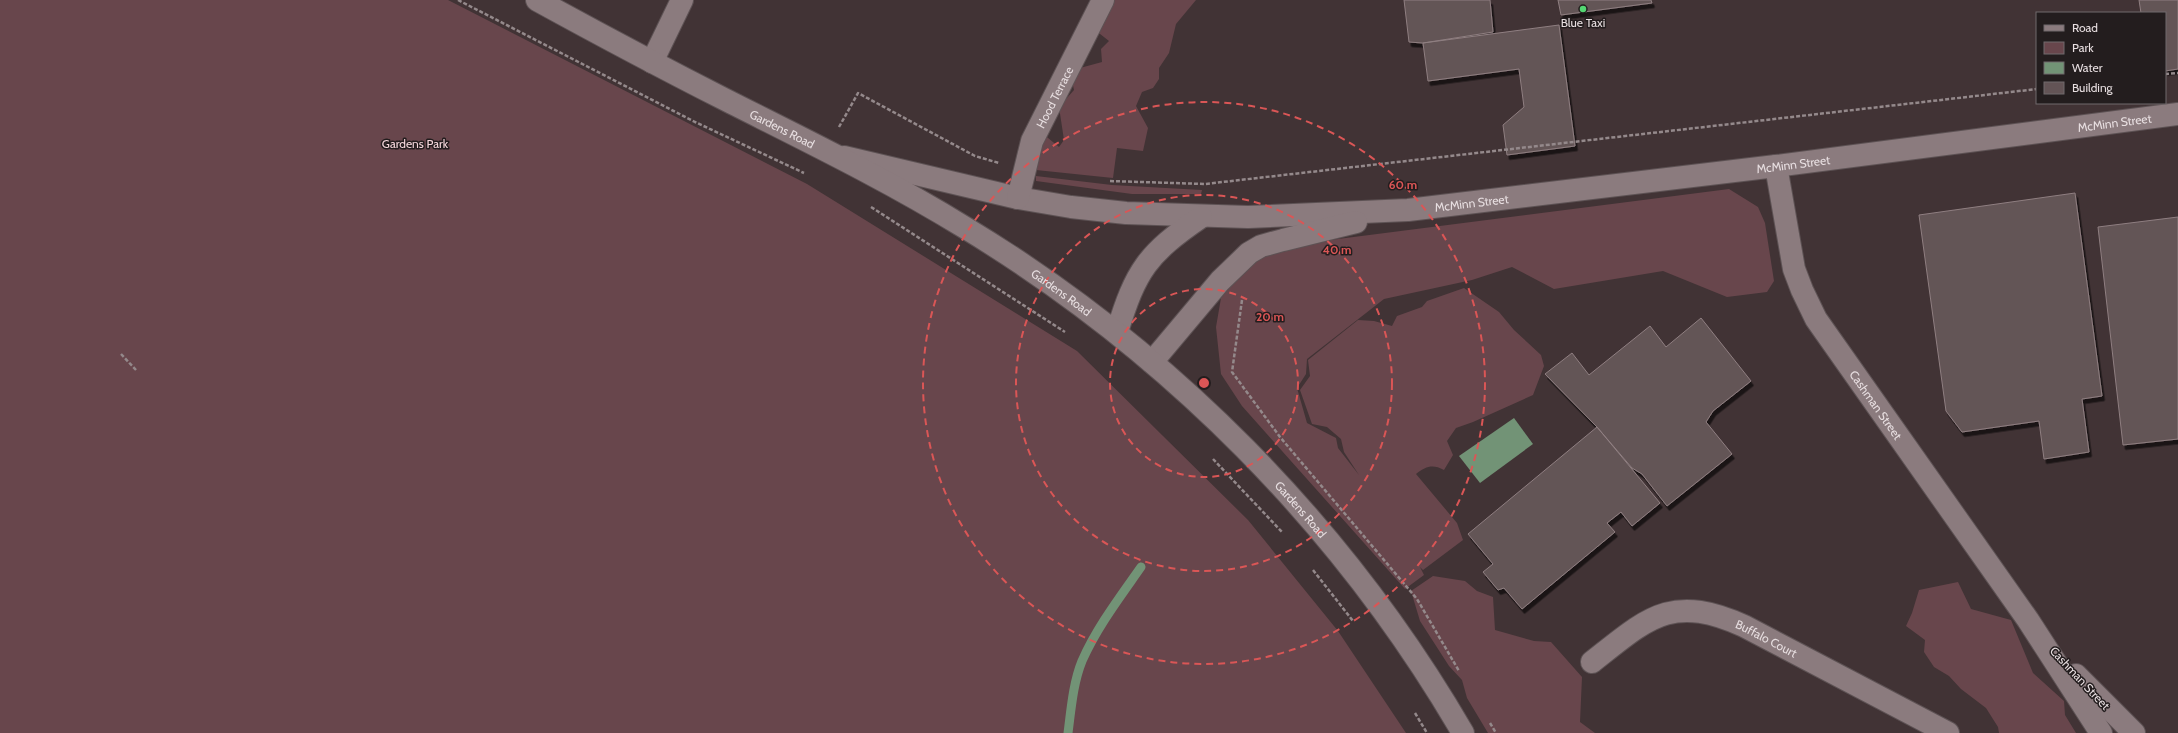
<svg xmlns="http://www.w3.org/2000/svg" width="2178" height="733" font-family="Cabin,sans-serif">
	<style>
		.green { fill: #68464c }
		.water { fill: #729376 }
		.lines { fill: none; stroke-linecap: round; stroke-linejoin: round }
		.stream { stroke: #729376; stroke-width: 9 }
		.building { fill: #635456; stroke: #8f7f81; filter: url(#shadow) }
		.street-casing { stroke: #5d5254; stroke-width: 24 }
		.secondary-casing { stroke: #5d5254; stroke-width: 24 }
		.path { stroke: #94898b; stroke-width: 2.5; stroke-dasharray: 4 2; stroke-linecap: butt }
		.street { stroke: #8b7b7e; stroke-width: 22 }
		.secondary { stroke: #8b7b7e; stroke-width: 22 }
		.ring { fill: none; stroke: #da5656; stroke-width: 2; stroke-dasharray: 7 5 }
		.poi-dot { fill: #53d672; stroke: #231d1e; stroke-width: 1.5 }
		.labels { text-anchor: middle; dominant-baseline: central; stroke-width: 3; stroke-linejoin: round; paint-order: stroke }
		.poi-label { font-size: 12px; fill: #e7dee0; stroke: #231d1e }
		.street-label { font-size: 12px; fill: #e7dee0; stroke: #231d1e }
		.park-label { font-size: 12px; fill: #f6d7dc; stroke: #231d1e }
		.centre { fill: #da5656; stroke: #231d1e; stroke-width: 2 }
		.ring-label { font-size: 12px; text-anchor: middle; font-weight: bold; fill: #da5656; stroke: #231d1e; stroke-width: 3; stroke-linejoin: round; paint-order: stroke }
	</style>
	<defs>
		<filter id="shadow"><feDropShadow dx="2.5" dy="4.5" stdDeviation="0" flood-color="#0009"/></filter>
	</defs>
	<rect width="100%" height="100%" fill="#413335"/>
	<path class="green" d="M0 0H448L807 184 1077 351 1248 520 1338 631 1406 733H0Z
		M1113 0H1196L1176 24 1169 53 1159 68V79L1153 88 1142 92 1136 106 1148 128 1143 151 1117 148 1113 178 1036 170 1042 133 1059 147 1064 140 1059 107 1074 90 1071 77 1080 68 1102 62 1101 49 1109 41 1095 30Z
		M1036 176 1112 185 1202 190 1201 194H1132L1036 181Z
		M1729 189 1758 207 1765 223 1774 281 1767 292 1727 297 1663 271 1554 289 1512 267 1472 280 1384 299 1307 359 1306 374 1297 388 1307 423 1336 438 1338 448 1359 475 1344 452 1341 439 1327 427 1312 424 1300 390 1310 376 1308 360 1358 320 1374 321 1392 326 1397 316 1422 307 1427 301 1464 288 1499 312 1514 330 1541 355 1544 366 1533 395 1473 422 1456 428 1447 441 1453 455 1444 470C1433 464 1426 466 1416 474L1457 523 1463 540 1423 570 1420 567 1424 575 1405 589 1242 406 1221 374 1216 327 1221 298 1244 270 1268 254 1291 245Z
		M1433 576 1465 581 1477 591 1493 597 1495 630 1534 641 1551 642 1582 677 1580 722 1595 733H1488L1467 698 1462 680 1449 666 1420 621 1411 591Z
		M1958 582 1971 609 2011 620 2033 673 2064 701 2065 715 2076 733H1999L1998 727 1986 708 1961 689 1949 676 1934 667 1924 652 1925 640 1906 626 1912 613 1919 590Z"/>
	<path class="water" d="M1514 418 1533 444 1480 483 1459 456Z"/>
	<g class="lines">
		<path class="stream" d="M1068 733C1071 710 1073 683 1082 661 1097 627 1120 597 1141 567"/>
	</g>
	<path class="building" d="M1404 0H1490L1493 32 1423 43 1409 42Z
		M1558 0H1651L1652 3 1561 15Z
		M2139 0H2178V69L2165 71V13H2141Z
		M1559 25 1575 146 1507 155 1503 125 1524 107 1519 69 1428 81 1423 43Z
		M2075 193 2102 396 2082 399 2089 452 2044 459 2039 421 1962 432 1946 411 1919 215Z
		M2178 217V439L2123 445 2098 227Z
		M1701 318 1751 381 1713 411 1706 422 1732 454 1667 506 1642 474 1632 468 1597 427 1545 374 1572 353 1589 375 1650 326 1666 347Z
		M1597 427 1660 503 1632 526 1621 512 1607 523 1615 532 1522 609 1504 588 1498 590 1483 572 1493 564 1468 534Z"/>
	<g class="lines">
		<defs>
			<g id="street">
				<path d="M652 62 682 0"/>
				<path id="s1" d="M844 157 1018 198 1071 207 1126 213 1248 217 1408 210 1776 166 2178 114"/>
				<path id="s2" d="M1776 166 1794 269 1802 290 1816 319 2028 620 2101 733"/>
				<path id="s3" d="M1018 198 1032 141 1103 0"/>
				<path d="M1117 332C1136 270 1147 254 1201 217"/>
				<path d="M1152 362 1220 281 1249 253 1261 246 1283 240 1356 222"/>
				<path id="s4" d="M1592 662C1648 618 1671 593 1744 626L1948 733"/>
				<path d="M2076 675 2134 733"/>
			</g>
			<g id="secondary">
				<path id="s5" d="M537 0C599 34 661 67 724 99 805 140 886 179 964 227 1169 351 1342 525 1463 733"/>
			</g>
		</defs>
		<use href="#street" class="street-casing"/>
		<use href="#secondary" class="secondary-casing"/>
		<path class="path" d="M458 0 695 122 804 173
			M2165 74 2178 73
			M839 127 858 93 975 156 999 163
			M1110 181 1205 184 2037 89
			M871 207 1065 332
			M1242 300 1232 372 1280 437 1417 599 1459 671
			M121 354 136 370
			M1213 459 1282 532
			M1313 570 1353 621
			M1415 713 1427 733
			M1490 723 1496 733"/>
		<use href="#street" class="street"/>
		<use href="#secondary" class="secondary"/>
	</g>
	<g class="ring">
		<circle cx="1204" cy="383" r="94"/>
		<circle cx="1204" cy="383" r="188"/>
		<circle cx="1204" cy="383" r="281"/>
	</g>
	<circle class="poi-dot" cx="1583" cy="9" r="4"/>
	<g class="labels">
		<g class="poi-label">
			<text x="1583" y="22">Blue Taxi</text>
		</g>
		<g class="street-label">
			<text stroke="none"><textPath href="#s3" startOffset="108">Hood Terrace</textPath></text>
			<text stroke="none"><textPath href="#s1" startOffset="1282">McMinn Street</textPath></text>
			<text stroke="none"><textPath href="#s5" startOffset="277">Gardens Road</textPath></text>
			<text stroke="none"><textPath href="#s1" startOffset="958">McMinn Street</textPath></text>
			<text stroke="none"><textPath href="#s1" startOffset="634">McMinn Street</textPath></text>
			<text stroke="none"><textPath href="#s5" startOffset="601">Gardens Road</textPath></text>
			<text stroke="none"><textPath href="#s2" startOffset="264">Cashman Street</textPath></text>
			<text stroke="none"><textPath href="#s5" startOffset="925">Gardens Road</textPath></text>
			<text stroke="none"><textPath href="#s4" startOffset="195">Buffalo Court</textPath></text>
			<text transform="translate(2080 678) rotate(47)">Cashman Street</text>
		</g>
		<g class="park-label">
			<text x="415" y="143">Gardens Park</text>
		</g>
	</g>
	<circle cx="1204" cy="383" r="6" class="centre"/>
	<g class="ring-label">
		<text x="1403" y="189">60 m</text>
		<text x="1337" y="254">40 m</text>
		<text x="1270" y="321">20 m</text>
	</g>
	<rect x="2036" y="12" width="130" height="92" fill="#231d1e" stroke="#716a6c"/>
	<rect x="2044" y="25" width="20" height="6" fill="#8b7b7e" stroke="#716a6c"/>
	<text x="2072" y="32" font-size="12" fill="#e7dee0">Road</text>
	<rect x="2044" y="42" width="20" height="12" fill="#68464c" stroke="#716a6c"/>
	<text x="2072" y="52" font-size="12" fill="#e7dee0">Park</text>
	<rect x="2044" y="62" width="20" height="12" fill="#729376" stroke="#716a6c"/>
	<text x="2072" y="72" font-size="12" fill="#e7dee0">Water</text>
	<rect x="2044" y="82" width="20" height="12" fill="#635456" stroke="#716a6c"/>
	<text x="2072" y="92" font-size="12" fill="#e7dee0">Building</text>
</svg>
